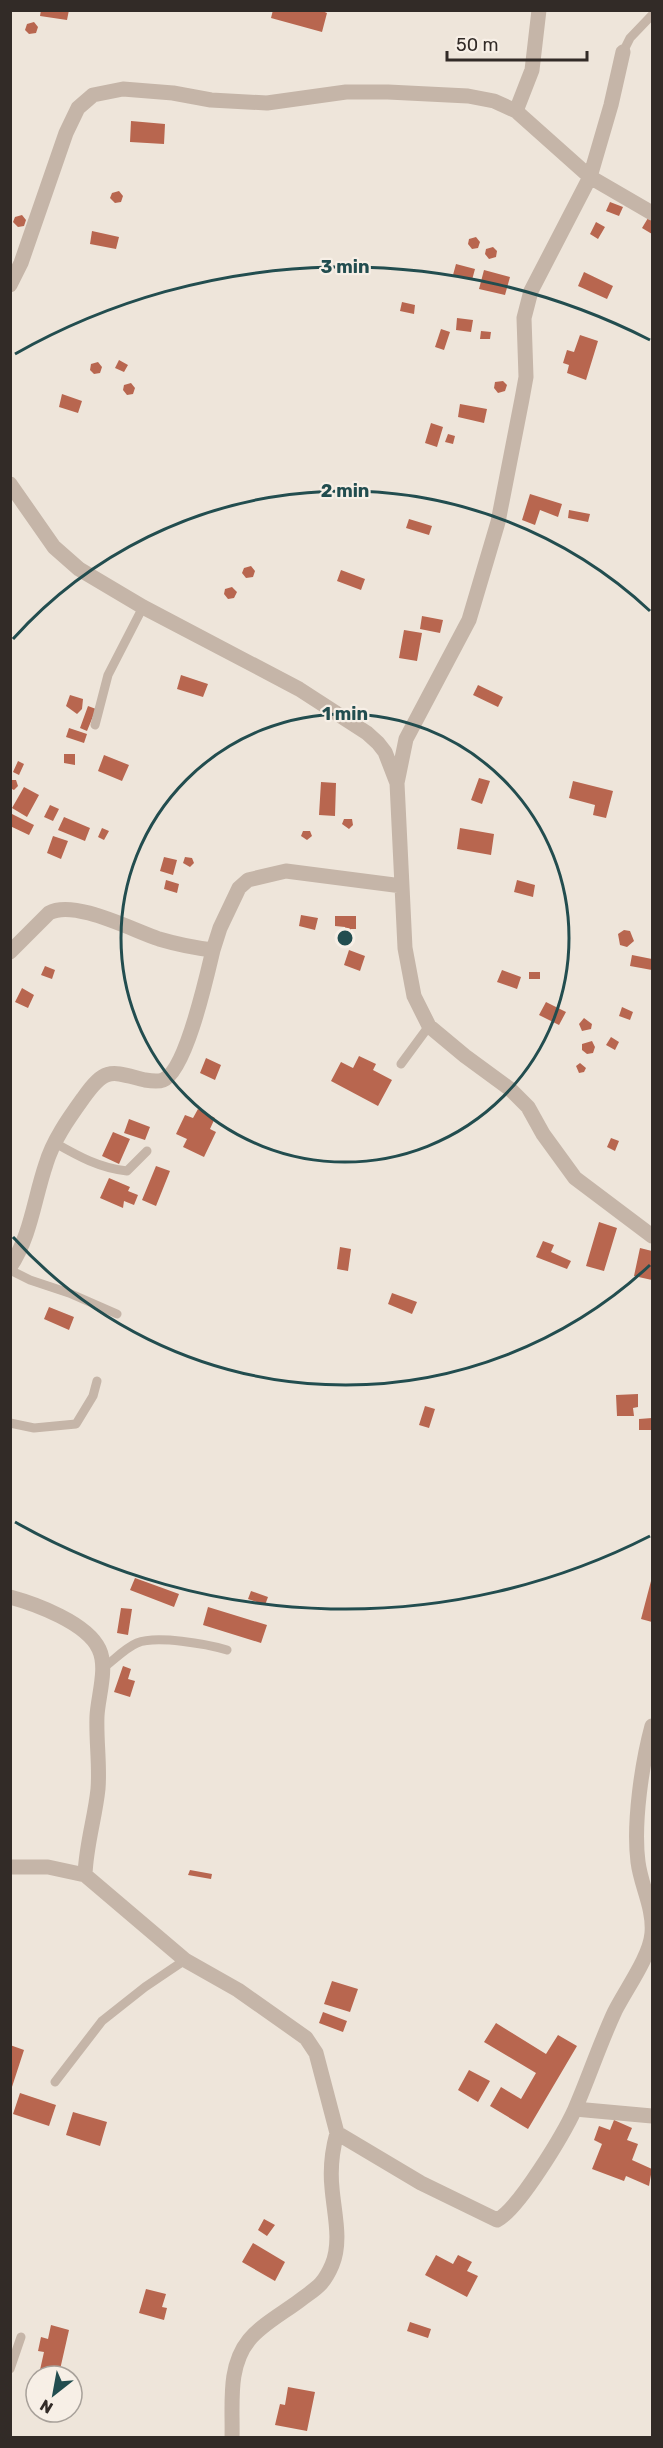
<svg xmlns="http://www.w3.org/2000/svg" width="663" height="2448" font-family="Rubik,sans-serif">
	<style>
		.building { fill: #b8664f }
		.lines { fill: none; stroke-linecap: round; stroke-linejoin: round }
		.lane { stroke: #c5b5a8; stroke-width: 9 }
		.street { stroke: #c5b5a8; stroke-width: 15 }
		.ring { fill: none; stroke: #224d4f; stroke-width: 3 }
		.centre { fill: #224d4f; stroke: #f7efe6; stroke-width: 3 }
		.ring-label { font-size: 18px; text-anchor: middle; font-weight: bold; fill: #224d4f; stroke: #f7efe6; stroke-width: 4.5; stroke-linejoin: round; paint-order: stroke }
	</style>
	<rect width="100%" height="100%" fill="#eee5da"/>
	<path class="building" d="M41 10H69L67 20 40 16Z
		M273 10H320L327 13 322 32 271 18Z
		M34 22 38 27 36 33 29 34 25 30 27 24Z
		M131 121 165 124 164 144 130 142Z
		M119 191 123 196 121 202 115 203 110 198 112 193Z
		M610 202 623 207 619 216 606 211Z
		M22 215 26 220 24 226 18 227 13 222 15 217Z
		M648 218 652 220V234L642 228Z
		M596 222 605 227 598 239 590 234Z
		M92 231 119 237 116 249 90 244Z
		M476 237 480 242 478 248 472 249 468 244 469 239Z
		M493 247 497 251 496 257 489 259 485 254 486 249Z
		M456 264 475 269 472 280 453 275Z
		M484 270 510 277 505 295 479 289Z
		M584 272 613 286 607 299 578 286Z
		M402 302 415 305 414 314 400 311Z
		M457 318 473 320 471 332 456 330Z
		M441 329 450 332 444 350 435 347Z
		M481 331 491 332 490 339H480Z
		M580 335 598 341 586 380 567 373 569 365 563 363 567 350 574 352Z
		M119 360 128 365 124 372 115 368Z
		M98 362 102 367 100 373 94 374 90 370 91 364Z
		M503 381 507 385 505 391 498 393 494 388 495 382Z
		M131 383 135 388 133 394 127 395 123 390 124 385Z
		M62 394 82 401 78 413 59 407Z
		M460 404 487 409 484 423 458 417Z
		M431 423 443 427 437 447 425 443Z
		M448 434 455 436 453 444 445 442Z
		M530 494 562 504 558 517 540 510 535 525 522 520Z
		M569 510 590 514 588 522 568 518Z
		M409 519 432 526 429 535 406 528Z
		M251 566 255 571 253 577 246 578 242 573 244 568Z
		M341 570 365 579 361 590 337 581Z
		M232 587 237 592 234 598 228 599 224 594 225 589Z
		M422 616 443 620 440 633 420 629Z
		M404 630 422 633 417 661 399 658Z
		M181 675 208 684 203 697 177 689Z
		M478 685 503 697 498 707 473 695Z
		M70 695 83 699 82 709 77 714 66 706Z
		M88 706 96 709 87 731 80 728Z
		M69 728 87 734 84 743 66 737Z
		M64 754H75V765L64 763Z
		M104 755 129 765 122 781 98 771Z
		M18 761 24 764 19 775 13 772Z
		M479 778 490 781 482 804 471 800Z
		M10 780H16L18 786 14 790 10 788Z
		M573 781 613 791 606 818 593 815 595 805 569 798Z
		M321 782 336 783 335 816 319 815Z
		M24 787 39 795 27 817 12 808Z
		M50 805 59 809 53 821 44 817Z
		M12 814 34 825 29 835 10 826Z
		M64 817 90 828 85 841 58 830Z
		M344 819H352L353 825 349 829 342 824Z
		M102 828 109 831 104 840 98 837Z
		M460 828 494 834 491 855 457 849Z
		M303 831H310L312 836 307 840 301 836Z
		M53 836 68 841 61 859 47 853Z
		M164 857 177 860 173 875 160 871Z
		M185 857 192 858 194 863 190 867 183 863Z
		M166 880 179 884 177 893 164 889Z
		M517 880 535 885 533 897 514 892Z
		M301 915 318 918 315 930 299 926Z
		M335 916H356V929H351V933L345 934V927L335 926Z
		M624 930 630 931 634 941 627 947 620 945 618 934Z
		M349 950 365 956 360 971 344 965Z
		M632 955 652 959V970L630 966Z
		M45 966 55 970 52 979 41 975Z
		M502 970 521 977 517 989 497 982Z
		M529 972H540V979H529Z
		M22 988 34 995 28 1008 15 1002Z
		M546 1002 566 1012 559 1025 539 1015Z
		M622 1007 633 1012 630 1020 619 1016Z
		M584 1018 592 1024 591 1029 582 1031 579 1024Z
		M611 1037 619 1042 615 1050 606 1045Z
		M592 1041 595 1047 593 1053 587 1054 582 1050V1044Z
		M359 1056 376 1064 373 1070 392 1080 378 1106 331 1081 341 1062 353 1068Z
		M206 1058 221 1065 215 1080 200 1073Z
		M580 1063 586 1068 584 1072 579 1073 576 1066Z
		M198 1109 215 1118 210 1129 216 1132 204 1157 183 1147 187 1139 176 1134 185 1115 193 1118Z
		M129 1119 150 1127 145 1140 124 1133Z
		M113 1132 130 1139 119 1164 102 1156Z
		M611 1138 619 1141 615 1151 607 1147Z
		M156 1166 170 1171 156 1206 142 1200Z
		M109 1178 130 1187 128 1191 138 1195 134 1205 124 1201 123 1208 100 1198Z
		M599 1222 617 1228 604 1271 586 1266Z
		M543 1241 554 1245 551 1252 571 1261 567 1269 536 1257Z
		M340 1247 351 1249 348 1271 337 1269Z
		M640 1248 652 1251V1280L634 1276Z
		M392 1293 417 1302 412 1314 388 1304Z
		M49 1307 74 1317 69 1330 44 1319Z
		M638 1394V1407L633 1408 634 1416H617L616 1395Z
		M425 1406 435 1409 429 1428 419 1425Z
		M652 1418V1430H639V1419Z
		M135 1578 179 1594 174 1607 130 1590Z
		M651 1581 652 1582V1622L641 1619Z
		M251 1591 268 1597 265 1605 248 1599Z
		M208 1607 267 1625 261 1643 203 1625Z
		M121 1608 132 1609 128 1635 117 1633Z
		M123 1666 131 1669 128 1679 135 1681 130 1697 114 1692Z
		M190 1870 212 1874 211 1879 188 1875Z
		M332 1981 358 1989 350 2012 324 2004Z
		M323 2012 347 2021 343 2032 319 2023Z
		M496 2023 546 2054 558 2035 577 2046 528 2129 490 2106 501 2087 521 2099 536 2073 484 2042Z
		M10 2045 24 2050 11 2090 10 2089Z
		M469 2070 490 2081 478 2102 458 2090Z
		M20 2093 56 2105 49 2126 13 2114Z
		M73 2112 107 2122 100 2146 66 2135Z
		M614 2120 632 2128 627 2140 638 2144 632 2160 652 2169 649 2186 626 2176 624 2181 592 2169 602 2144 594 2140 599 2126 610 2130Z
		M264 2219 275 2225 267 2236 258 2230Z
		M253 2243 285 2262 275 2281 242 2262Z
		M436 2255 453 2264 458 2255 472 2262 467 2271 478 2276 467 2297 425 2275Z
		M146 2289 166 2294 162 2307 167 2308 164 2320 139 2313Z
		M410 2322 431 2329 428 2338 407 2331Z
		M51 2325 69 2330 59 2374 40 2370 44 2352 38 2351 41 2337 48 2339Z
		M288 2387 315 2392 307 2431 275 2425 280 2404 285 2405Z"/>
	<g class="lines">
		<path class="lane" d="M623 52 630 38 652 15
			M95 725 108 675 143 607
			M401 1064 429 1026
			M55 1143C78 1156 99 1168 127 1171L147 1151
			M10 1270 30 1280 69 1293 117 1314
			M10 1423 34 1428 76 1424 93 1396 97 1381
			M103 1668C113 1661 125 1648 137 1643 156 1635 207 1644 227 1650
			M55 2082 102 2021 145 1987 185 1960
			M10 2369 21 2337"/>
		<path class="street" d="M539 10 532 70 516 111 590 177 652 213
			M10 285 21 263 66 133 78 108 93 95 123 89 173 93 211 100 267 103 346 92H388L468 96 494 101 516 111
			M10 484 54 547 79 569 143 607 299 689 367 733 378 743 385 752 397 783 405 948 414 996 429 1026 465 1056 510 1089 528 1107 543 1134 575 1178 652 1236
			M397 783 406 739 469 620 498 522 522 399 526 377 524 318 531 291 590 177 611 105 623 52
			M10 952 49 913C74 899 132 930 159 939 176 944 195 948 213 950L220 928 239 888 248 880 286 871 402 886
			M10 1267C31 1236 34 1199 46 1164 53 1140 69 1118 84 1097 106 1066 112 1072 145 1080 151 1081 158 1082 163 1080 186 1071 207 975 213 950
			M10 1597C36 1604 87 1623 99 1649 108 1668 98 1696 97 1716 96 1741 100 1765 98 1789 95 1818 86 1845 85 1875L185 1960 238 1990 306 2038 316 2053 337 2133 421 2183 497 2220C519 2209 564 2133 575 2109L652 2116
			M10 1867H48L85 1875
			M575 2109C589 2077 600 2043 615 2011 626 1989 650 1957 652 1933 654 1908 641 1886 638 1862 633 1823 642 1763 652 1726
			M232 2438C233 2405 227 2367 249 2340 261 2325 283 2313 299 2301 316 2288 323 2286 332 2265 342 2241 334 2213 332 2188 330 2169 332 2151 337 2133"/>
	</g>
	<g class="ring">
		<circle cx="345" cy="938" r="224"/>
		<path d="M650 1265A447 447 0 0 1 13 1237M13 639A447 447 0 0 1 650 611"/>
		<path d="M650 1536A671 671 0 0 1 15 1522M15 354A671 671 0 0 1 650 340"/>
	</g>
	<circle cx="345" cy="938" r="9" class="centre"/>
	<g class="ring-label">
		<text x="345" y="273">3 min</text>
		<text x="345" y="497">2 min</text>
		<text x="345" y="720">1 min</text>
	</g>
	<rect width="663" height="2448" fill="none" stroke="#322b27" stroke-width="24"/>
	<g transform="translate(54 2394) rotate(211)"><circle r="28" fill="#f7efe6" stroke="#a8a19a" stroke-width="1.5"/>
	<path d="M0-4.5L10 22L0 15L-10 22Z" fill="#224d4f"/>
	<text y="-9" font-size="16" font-weight="bold" text-anchor="middle" fill="#322b27">N</text>
	</g>
	<path d="M447 51v9h140v-9" fill="none" stroke="#322b27" stroke-width="3"/>
	<text x="456" y="51" font-size="18" fill="#322b27" stroke="#f7efe6" stroke-width="4.5" paint-order="stroke">50 m</text>
</svg>
